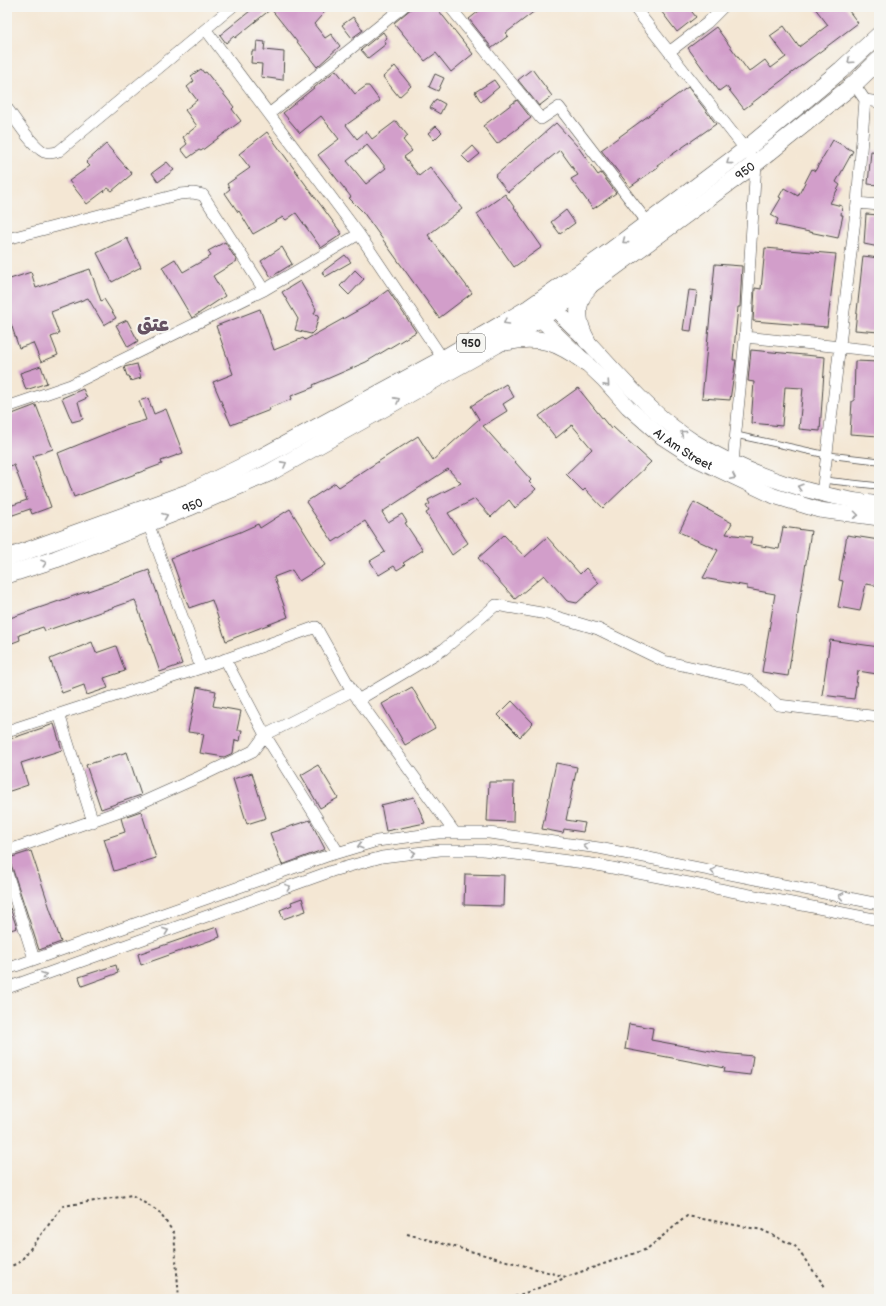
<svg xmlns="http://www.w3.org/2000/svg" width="886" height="1306" font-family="'Balsamiq Sans','Playpen Sans Arabic',sans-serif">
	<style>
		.building { fill: #d29eca; fill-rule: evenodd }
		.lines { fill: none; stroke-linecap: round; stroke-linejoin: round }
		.service-casing { stroke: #494744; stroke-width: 7 }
		.minor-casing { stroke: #494744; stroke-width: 12 }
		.secondary-casing { stroke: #494744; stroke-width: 16 }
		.primary-casing { stroke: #494744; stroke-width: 18 }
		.path { stroke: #494744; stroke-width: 2; stroke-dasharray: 3 3; stroke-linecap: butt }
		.service { stroke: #fff; stroke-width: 5.5 }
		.minor { stroke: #fff; stroke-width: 11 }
		.secondary { stroke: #fff; stroke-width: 15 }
		.primary { stroke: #fff; stroke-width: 17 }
		.oneway { stroke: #a0a0a0 }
		.labels { text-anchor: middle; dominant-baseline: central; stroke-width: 4; stroke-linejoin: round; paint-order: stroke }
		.shield { fill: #f6f6f2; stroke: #686867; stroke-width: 1 }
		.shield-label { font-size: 11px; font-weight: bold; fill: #2b2b2b }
		.street-label { font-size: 12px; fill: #2b2b2b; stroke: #f6f6f2 }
		.town-label { font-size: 20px; font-weight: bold; fill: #655363; stroke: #f6f6f2 }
	</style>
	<rect width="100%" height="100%" fill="#f6f6f2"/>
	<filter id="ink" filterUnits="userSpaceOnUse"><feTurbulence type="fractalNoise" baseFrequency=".025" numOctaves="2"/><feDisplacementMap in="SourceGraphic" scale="8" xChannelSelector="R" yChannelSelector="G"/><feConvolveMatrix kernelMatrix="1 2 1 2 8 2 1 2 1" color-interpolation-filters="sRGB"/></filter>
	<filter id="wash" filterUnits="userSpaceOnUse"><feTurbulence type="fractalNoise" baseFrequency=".012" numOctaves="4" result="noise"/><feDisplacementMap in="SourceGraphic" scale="16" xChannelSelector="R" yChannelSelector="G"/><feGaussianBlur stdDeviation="0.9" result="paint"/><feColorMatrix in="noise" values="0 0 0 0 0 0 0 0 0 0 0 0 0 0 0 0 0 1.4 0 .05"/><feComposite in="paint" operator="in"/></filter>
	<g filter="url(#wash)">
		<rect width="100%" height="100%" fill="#f4e7d4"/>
		<g id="blocks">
			<path class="building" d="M255 7H329L314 24 325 38 331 34 340 46 317 67 271 9 235 38 234 36 226 43 220 35Z
				M413 7H436L473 54 451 72 436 53 425 61 394 23Z
				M484 7H540L506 33 508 36 492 48 469 19Z
				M658 7H688L696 17 677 32Z
				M814 7H846L858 23 744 109 726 86 719 91 688 48 716 27 749 72 765 60 771 68 786 57 770 36 784 26 799 47 828 25Z
				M353 17 363 30 352 38 342 25Z
				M383 32 387 38 384 40 386 44 368 58 361 50Z
				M257 41 265 42 264 50 284 52 283 80 261 77 262 64 251 63 252 51H256Z
				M395 66 411 86 399 97 383 77Z
				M201 69 204 73 206 72 234 107 232 109 241 121 201 151 199 150 188 158 181 149 187 144 183 137 197 126 185 110 197 100 187 87 194 81 191 76Z
				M532 69 552 96 539 106 518 80Z
				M336 70 355 94 366 86H369L380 101 346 125 357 139 366 131 372 139 396 121 408 136 403 140 412 151 404 157 419 176 430 167 462 209 428 235 472 293 439 318 363 212 349 198 351 197 318 155 339 139 321 116 300 133 283 113ZM367 145 386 168 366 184 347 161Z
				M435 74 444 78 438 91 429 87Z
				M494 80 499 87 481 102 475 92Z
				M688 87 716 124 657 165 658 167 630 187 601 150Z
				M436 99 445 104 440 114 430 108Z
				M517 100 531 118 497 144 483 126Z
				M556 123 578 147 598 175 601 173 616 193 593 209 571 179 578 175 560 150 508 192 495 176Z
				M436 126 442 132 434 140 428 133Z
				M267 132 342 234 321 248 296 213 286 220 283 217 253 234 239 211 238 212 225 193 230 189 227 184 250 168 239 154Z
				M833 140 853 151 836 182 840 185 830 203 842 206 841 215H843L838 238 776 225 778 219 771 215 781 198 779 197 784 188 798 196 812 169 815 171Z
				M106 144 132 174 112 191 108 188 87 204 69 181 90 166 86 162Z
				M473 146 480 154 469 163 462 156Z
				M871 151 879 152V185L868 184Z
				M167 162 174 170 158 182 152 173Z
				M505 194 542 247 514 267 477 214Z
				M566 210 575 223 560 234 551 222Z
				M866 214 879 215V247L864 244Z
				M127 238 141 267 112 282 97 253Z
				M225 242 237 261 213 276 225 296 192 318 162 267 175 259 183 272 211 256 208 251Z
				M282 247 292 264 271 277 261 261Z
				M765 248 836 254 827 327 753 321 755 288 761 289Z
				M345 255 351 262 325 277 322 272Z
				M863 256 879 258V332L855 330Z
				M715 264 742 266 740 307H738L733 360H736L730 400 702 398Z
				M90 269 101 301 104 299 116 318 104 325 88 298 51 312 59 334 51 337 58 355 41 362 33 343 19 348 11 324 7 325V280L31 272 36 288Z
				M355 270 364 279 349 295 340 286Z
				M300 281 316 309 314 314 319 315 315 330 311 334 295 330 298 319 282 292Z
				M388 290 416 332 366 362 313 385 314 387 291 396 292 399 269 408 270 410 231 425 213 382 233 374 216 326 260 309 274 350 303 338 305 340 366 306Z
				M689 290 697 291 691 331 683 330Z
				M127 320 138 341 128 347 116 325Z
				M751 350 825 357 820 431 799 429 803 388 785 387 782 426 751 423 754 382 748 381Z
				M855 361 879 362V436L850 434 852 401H854Z
				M137 364 141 378 131 381 129 376H127L124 367Z
				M41 366 47 383 26 390 20 373Z
				M506 384 514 397 503 404 507 411 483 426 531 480 529 482 536 489 515 508 509 500 491 517 475 499 448 513 468 543 452 555 426 513 429 511 426 506 430 504 428 500 461 483 448 469 382 512 388 522 402 514 407 522 405 523 423 550 403 563 405 565 397 570 394 566 379 575 370 561 385 552 365 521 333 542 306 502 335 483 339 487 418 436 433 460 479 419 471 406Z
				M578 388 611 429 613 427 651 462 603 508 585 489 583 491 566 474 592 449 572 425 556 438 539 416Z
				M83 389 87 398 78 402 83 419 72 422 62 398Z
				M148 398 154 414 166 409 183 453 161 461 162 464 74 497 58 453 122 427 146 420 139 401Z
				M36 405 53 449 33 456 51 507 32 514 30 509 10 516 7 507 27 500 14 465 7 466V416Z
				M694 502 732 523 726 534 752 537 750 544 779 549 783 527 811 531 788 676 762 672 775 594 747 589V586L703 578 718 550 679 532Z
				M290 509 325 565 299 581 292 570 274 577 288 617 226 641 212 600 189 608 171 558 240 532 258 524 260 528Z
				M504 535 525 557 547 537 580 574 586 568 599 583 577 603 567 601 544 575 515 599 478 558Z
				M847 535 879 540V586L866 584 860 611 838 607 843 581 839 580Z
				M149 570 182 664 160 672 135 600 45 631 43 627 19 635 20 640 7 645V619Z
				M830 640 879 647 877 674 858 671 854 699 822 695Z
				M92 642 96 653 116 646 125 671 104 678 108 688 87 695 84 685 62 693 50 659Z
				M197 687 216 691 213 706 241 711 237 730H242L240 741 235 740 233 753 224 757 200 753 204 734 188 732Z
				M412 687 435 728 405 745 382 704Z
				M512 701 533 723 520 737 498 715Z
				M54 724 62 750 21 763 28 785 7 792V740Z
				M127 752 141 795 101 809 86 765Z
				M556 763 577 767 566 820 585 823 583 832 564 829 563 833 542 829Z
				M318 765 338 798 320 808 301 775Z
				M252 773 266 818 247 824 233 779Z
				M489 782H514L513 822 487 821Z
				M414 797 425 823 386 831 381 805Z
				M141 811 156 858 114 871 104 839 125 832 121 818Z
				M310 820 325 849 282 865 270 833Z
				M31 851 61 942 39 950 9 858Z
				M465 874 504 875 503 906 464 905Z
				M302 898 306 911 283 919 280 910 292 905 291 902Z
				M10 908 17 928 7 931V909Z
				M217 927 220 937 141 965 138 954Z
				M116 965 118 973 82 986 79 977Z
				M629 1024 653 1028 651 1040 722 1053 753 1056 750 1075 724 1072 725 1068 625 1049Z"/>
		</g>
	</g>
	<g filter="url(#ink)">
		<use href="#blocks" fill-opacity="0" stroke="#494744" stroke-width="1"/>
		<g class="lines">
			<defs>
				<path id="service" d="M736 435 827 455 879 461
					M823 480 879 486"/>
				<path id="minor" d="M450 7 541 119 559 107 648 223
					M634 7 756 163 745 337 733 462
					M206 30 359 234 443 359
					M669 52 707 23 723 7
					M865 100 879 102
					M7 108C16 120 31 145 44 152 49 154 54 153 59 151L232 7
					M269 114 403 7
					M857 203 879 205
					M7 239 180 194 193 193 203 195 264 290
					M745 337 879 351
					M7 407 71 385 264 290 359 234
					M822 494 857 203 865 100 854 84
					M148 523 201 668
					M225 659 265 735 338 852
					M358 700 444 649 496 605 547 614 598 629 664 661 748 680 778 705 879 717
					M59 714 93 822
					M7 731 201 668 316 627 352 691 455 833
					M7 851 134 806 199 777 253 751 265 735 352 691
					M7 873 34 959
					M7 969 327 856 377 841 438 833H489L599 848 879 904
					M7 988 332 871 382 857 440 850H483L592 864 879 920"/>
				<g id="secondary">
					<path d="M547 301C560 314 574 328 588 342 621 377 652 415 693 441 747 475 817 497 879 504"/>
					<path id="s1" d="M531 310 604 380 628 407 662 437 696 459 774 496 819 510 879 518"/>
				</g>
				<g id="primary">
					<path d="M587 341C578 325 573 302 589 287"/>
					<path d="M506 342C539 334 559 343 585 362"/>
					<path d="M7 558 190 492 262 457 443 359 529 308 608 253 745 150 841 70 879 35"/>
					<path id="s2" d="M7 575 56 559 192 506 269 473 496 345 555 309 597 280 756 163 854 84 879 60"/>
				</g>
			</defs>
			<use href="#service" class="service-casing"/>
			<use href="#minor" class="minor-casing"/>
			<use href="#secondary" class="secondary-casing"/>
			<use href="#primary" class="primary-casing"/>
			<path class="path" d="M407 1234 566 1277 647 1249 687 1216 762 1230 795 1246 826 1288
				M7 1268 20 1262 63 1206 132 1195 159 1212 174 1233 179 1299
				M509 1299 565 1278"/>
			<use href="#service" class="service"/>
			<use href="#minor" class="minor"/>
			<use href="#secondary" class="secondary"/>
			<use href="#primary" class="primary"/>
		</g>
		<defs><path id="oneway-chevron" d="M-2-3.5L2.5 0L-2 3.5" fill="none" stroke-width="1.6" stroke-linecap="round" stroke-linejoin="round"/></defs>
		<g class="oneway">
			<use href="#oneway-chevron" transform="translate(850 61) rotate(138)"/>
			<use href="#oneway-chevron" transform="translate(729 162) rotate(143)"/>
			<use href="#oneway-chevron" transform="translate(625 241) rotate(143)"/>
			<use href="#oneway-chevron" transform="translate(506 322) rotate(149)"/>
			<use href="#oneway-chevron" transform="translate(607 384) rotate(48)"/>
			<use href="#oneway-chevron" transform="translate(397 400) rotate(-29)"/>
			<use href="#oneway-chevron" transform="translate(683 433) rotate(-142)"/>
			<use href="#oneway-chevron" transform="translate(284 464) rotate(-29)"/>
			<use href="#oneway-chevron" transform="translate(733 477) rotate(26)"/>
			<use href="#oneway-chevron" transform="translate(800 487) rotate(-163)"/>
			<use href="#oneway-chevron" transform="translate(856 515) rotate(7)"/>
			<use href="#oneway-chevron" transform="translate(165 516) rotate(-21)"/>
			<use href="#oneway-chevron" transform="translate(44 563) rotate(-19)"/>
			<use href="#oneway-chevron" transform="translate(360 846) rotate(164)"/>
			<use href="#oneway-chevron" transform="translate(586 846) rotate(-172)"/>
			<use href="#oneway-chevron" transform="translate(413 853) rotate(-6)"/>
			<use href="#oneway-chevron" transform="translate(713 871) rotate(-169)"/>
			<use href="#oneway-chevron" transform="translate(288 887) rotate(-20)"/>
			<use href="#oneway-chevron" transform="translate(841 896) rotate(-169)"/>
			<use href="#oneway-chevron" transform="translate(166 931) rotate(-20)"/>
			<use href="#oneway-chevron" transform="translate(44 975) rotate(-20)"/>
		</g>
	</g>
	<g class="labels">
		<rect class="shield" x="457" y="334" width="28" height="18" rx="3"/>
		<g class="shield-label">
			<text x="471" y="343">950</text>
		</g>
		<g class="street-label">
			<text stroke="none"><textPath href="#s2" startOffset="846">950</textPath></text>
			<text stroke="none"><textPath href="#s1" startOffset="207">Al Am Street</textPath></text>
			<text stroke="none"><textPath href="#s2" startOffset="198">950</textPath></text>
		</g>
		<g class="town-label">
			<text x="153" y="325">عتق</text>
		</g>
	</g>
	<rect width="886" height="1306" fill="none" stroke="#f6f6f2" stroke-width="24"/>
</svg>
